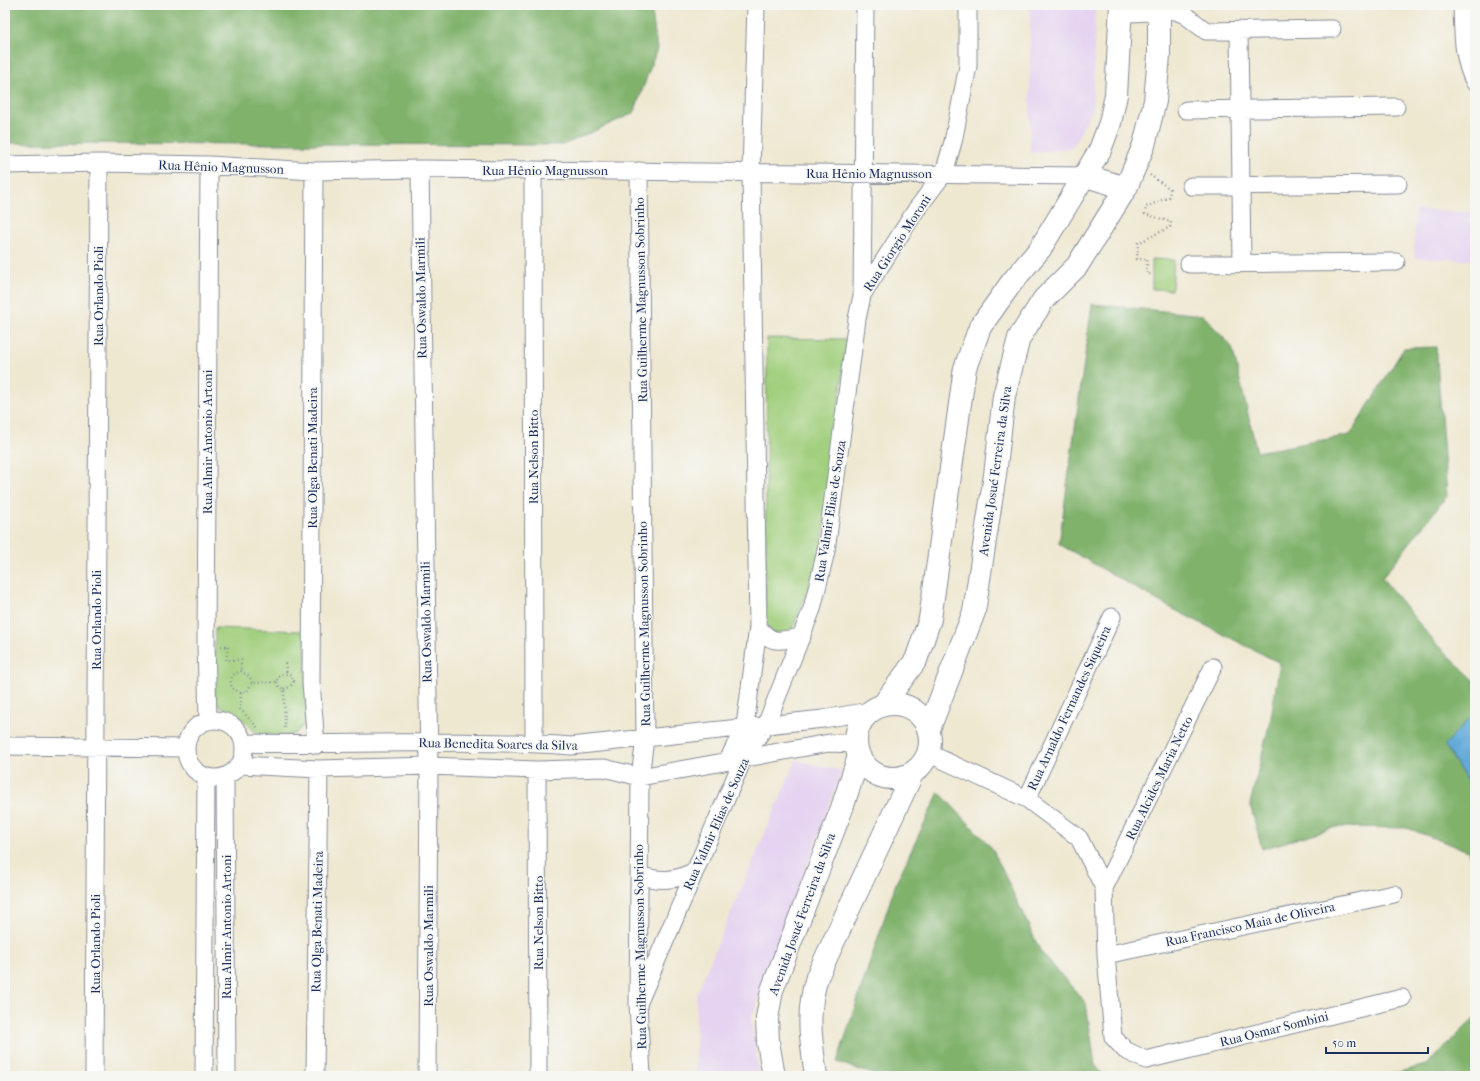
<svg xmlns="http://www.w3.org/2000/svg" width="1480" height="1081" font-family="'IM FELL French Canon',serif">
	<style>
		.built { fill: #e5d3f1 }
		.green { fill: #a1cf7d; stroke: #5e7f6e }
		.forest { fill: #80b26c; stroke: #4e7065 }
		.water { fill: #64aada; stroke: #406c9c }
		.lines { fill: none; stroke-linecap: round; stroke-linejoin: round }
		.minor-casing { stroke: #858c98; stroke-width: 19 }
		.major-casing { stroke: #858c98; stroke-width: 24 }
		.path { stroke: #858c98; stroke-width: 2.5; stroke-dasharray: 1 3; stroke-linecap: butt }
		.minor { stroke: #fff; stroke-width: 17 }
		.major { stroke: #fff; stroke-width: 22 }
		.labels { text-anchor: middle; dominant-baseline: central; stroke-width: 3; stroke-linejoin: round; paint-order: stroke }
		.street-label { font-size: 13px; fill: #1b2f5e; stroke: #f6f6f2 }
	</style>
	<rect width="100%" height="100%" fill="#f6f6f2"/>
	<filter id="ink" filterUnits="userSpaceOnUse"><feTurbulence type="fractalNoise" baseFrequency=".025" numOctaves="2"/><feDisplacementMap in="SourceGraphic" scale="8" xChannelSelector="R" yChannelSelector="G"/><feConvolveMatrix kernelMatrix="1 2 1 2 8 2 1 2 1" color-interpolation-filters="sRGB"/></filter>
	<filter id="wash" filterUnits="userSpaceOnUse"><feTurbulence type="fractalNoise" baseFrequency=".012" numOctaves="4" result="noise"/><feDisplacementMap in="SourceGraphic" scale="16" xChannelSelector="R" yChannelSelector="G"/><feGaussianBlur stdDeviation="0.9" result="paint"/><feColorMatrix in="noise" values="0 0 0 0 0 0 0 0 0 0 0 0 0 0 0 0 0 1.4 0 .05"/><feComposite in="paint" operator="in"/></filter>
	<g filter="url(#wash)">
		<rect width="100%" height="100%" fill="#efe8d1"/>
		<path class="built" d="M1030 5H1095L1093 108 1072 148 1030 153Z
			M1415 210 1475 212V260L1414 258Z
			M796 760 842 771 751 1019 759 1076H696V995Z"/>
		<path class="green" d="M1152 259 1174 260 1172 290 1152 289Z
			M767 338 847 339 820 560 792 630 773 634 765 622Z
			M215 628 305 631 307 721 295 734 284 736 263 735 254 731 245 721 220 706 215 699Z"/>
		<path class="forest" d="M5 5H651L657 49 634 113 563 145 5 143Z
			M1092 304 1203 315 1232 347 1257 452 1350 435 1404 348 1436 347 1447 496 1382 578 1435 643 1475 681V870L1468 851 1407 828 1336 827 1262 849 1250 804 1271 717 1280 663 1169 607 1059 544Z
			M939 792 992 848 1041 952 1086 1003 1095 1065 1104 1076H878L837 1062 896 883Z
			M1475 1018V1076H1384L1426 1065Z"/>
		<path class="water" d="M1471 717 1475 725V794L1445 745Z"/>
	</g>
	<g filter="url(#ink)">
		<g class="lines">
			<defs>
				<path id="minor" d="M1462 5C1463 32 1462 59 1475 83
					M1159 9 1176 11 1185 15 1206 31 1332 29
					M1239 30 1242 264
					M1186 110 1396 107
					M5 165 99 163 209 165 314 171 420 169 1086 176
					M420 169 429 766 427 1076
					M533 170 534 743
					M314 171 311 682 316 745
					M639 171 645 739 640 777 638 1004 642 1076
					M1191 186 1398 184
					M1189 264 1396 262
					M862 295 916 210 944 173 953 142 968 66V5
					M758 627C773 646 780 640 802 637
					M186 749a29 29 0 1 1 58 0a29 29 0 1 1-58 0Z
					M208 720 206 644 209 165
					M244 743C353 746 463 738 571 746L823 719 870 711
					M5 746 186 748
					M928 753 1027 799 1079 838 1104 888 1106 955 1113 1037 1125 1050 1146 1060 1402 998
					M728 760 745 726 758 627 751 172 756 5
					M240 765 319 769 429 766 537 770 604 768 640 777 829 743 856 744
					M537 770 538 1076
					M225 777 227 1076
					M1027 799 1112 617
					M639 875C660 882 676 881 695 871
					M1104 888 1213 667
					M1106 955 1394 894
					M638 1004 744 757 766 725 812 609 826 551 857 319 862 296 865 5
					M94 1076 99 163
					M204 1076 206 777
					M315 1076 319 769"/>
				<path id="major" d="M1121 11 1159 9
					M1086 176 1126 188
					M856 741a37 37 0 1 1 74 0a37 37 0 1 1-74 0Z
					M883 705 916 660 930 619 965 368 980 327 1012 282 1040 249 1100 150 1110 123 1116 95 1121 5
					M929 729 974 612 995 475 1004 396 1019 338 1044 299 1077 266 1126 188 1144 145 1155 101 1159 55V5
					M774 1076 768 1042 767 1018 772 990 842 808 859 756
					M816 1076C811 1040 806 1013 817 977L913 772"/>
			</defs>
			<use href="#minor" class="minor-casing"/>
			<use href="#major" class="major-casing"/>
			<path class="path" d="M1150 175 1170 189 1169 197 1146 207 1145 214 1171 222 1170 227 1138 243 1137 259H1147V274H1152
				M221 646H228L226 660H241V671
				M285 663 287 674
				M277 682 279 686 284 689 285 729
				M252 683 247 691 241 693 232 688C229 679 232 674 241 671L250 677 252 683 277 682V678C282 674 285 673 291 675L294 681H296
				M284 689 290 687 294 681
				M241 693 240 709 259 729"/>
			<use href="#minor" class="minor"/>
			<use href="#major" class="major"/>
		</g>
	</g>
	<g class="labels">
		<g class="street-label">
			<text transform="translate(221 167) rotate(2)">Rua Hênio Magnusson</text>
			<text x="545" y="170">Rua Hênio Magnusson</text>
			<text x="869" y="173">Rua Hênio Magnusson</text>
			<text transform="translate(897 243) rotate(-57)">Rua Giorgio Moroni</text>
			<text transform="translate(98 296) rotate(-90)">Rua Orlando Pioli</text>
			<text transform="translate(421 298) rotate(-91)">Rua Oswaldo Marmili</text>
			<text transform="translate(641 300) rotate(-91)">Rua Guilherme Magnusson Sobrinho</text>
			<text transform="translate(207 442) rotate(-90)">Rua Almir Antonio Artoni</text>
			<text transform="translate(533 457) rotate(-90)">Rua Nelson Bitto</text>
			<text transform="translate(312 458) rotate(-90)">Rua Olga Benati Madeira</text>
			<text transform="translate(995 471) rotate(-82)">Avenida Josué Ferreira da Silva</text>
			<text transform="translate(830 511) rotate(-81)">Rua Valmir Elias de Souza</text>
			<text transform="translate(96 620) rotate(-90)">Rua Orlando Pioli</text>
			<text transform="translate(426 622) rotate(-91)">Rua Oswaldo Marmili</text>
			<text transform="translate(644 624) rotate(-91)">Rua Guilherme Magnusson Sobrinho</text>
			<text transform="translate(1069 708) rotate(-65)">Rua Arnaldo Fernandes Siqueira</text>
			<text transform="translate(498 744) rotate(1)">Rua Benedita Soares da Silva</text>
			<text transform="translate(1159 778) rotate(-64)">Rua Alcides Maria Netto</text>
			<text transform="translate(716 824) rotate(-66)">Rua Valmir Elias de Souza</text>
			<text transform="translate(802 914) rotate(-70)">Avenida Josué Ferreira da Silva</text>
			<text transform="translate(317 922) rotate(-89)">Rua Olga Benati Madeira</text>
			<text transform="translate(538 923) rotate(-90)">Rua Nelson Bitto</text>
			<text transform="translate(1250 924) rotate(-12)">Rua Francisco Maia de Oliveira</text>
			<text transform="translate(226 927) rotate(-90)">Rua Almir Antonio Artoni</text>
			<text transform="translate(95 944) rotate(-90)">Rua Orlando Pioli</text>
			<text transform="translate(428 946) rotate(-90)">Rua Oswaldo Marmili</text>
			<text transform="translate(640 947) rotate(-91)">Rua Guilherme Magnusson Sobrinho</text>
			<text transform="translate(1274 1029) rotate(-14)">Rua Osmar Sombini</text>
		</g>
	</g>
	<rect width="1480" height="1081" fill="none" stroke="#f6f6f2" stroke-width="20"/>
	<path d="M1326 1047v6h102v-6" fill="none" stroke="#1b2f5e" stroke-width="2"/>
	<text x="1332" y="1047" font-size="12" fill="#1b2f5e" stroke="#f6f6f2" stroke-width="3" paint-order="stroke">50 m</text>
</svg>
